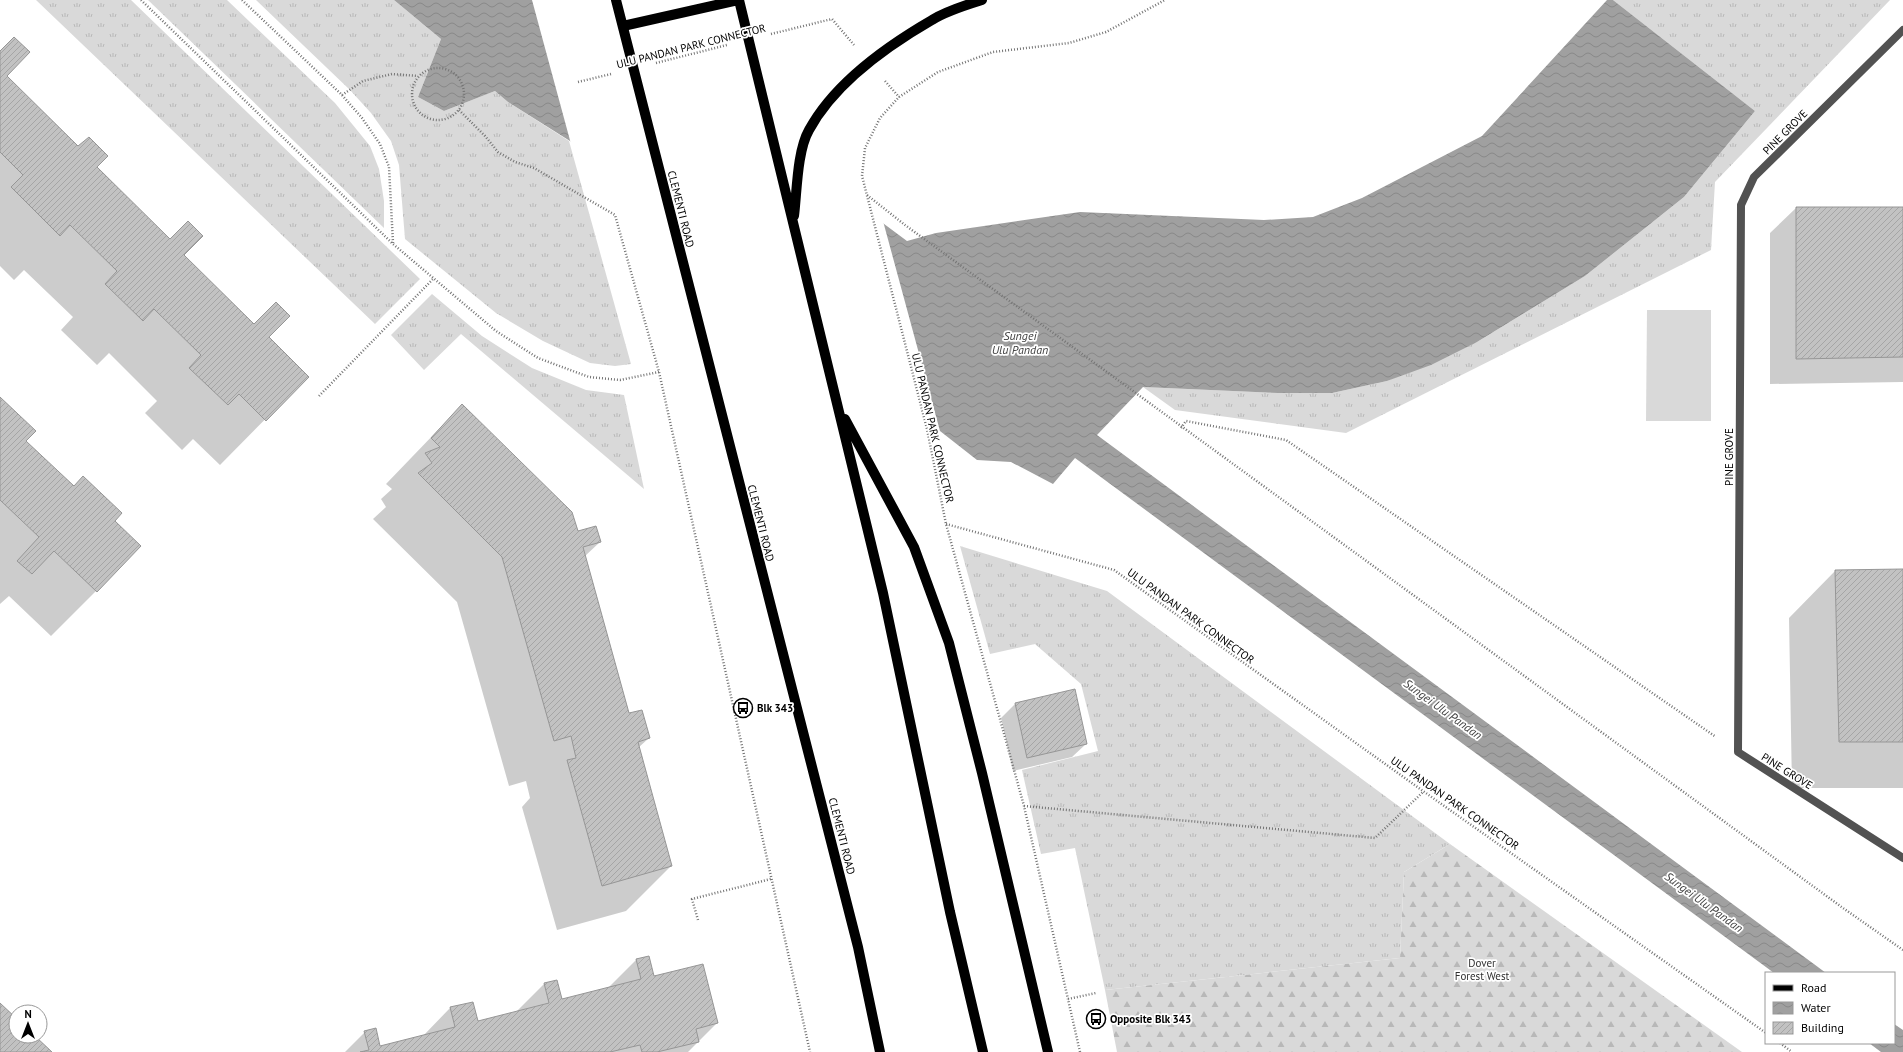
<svg xmlns="http://www.w3.org/2000/svg" width="1903" height="1052" font-family="'PT Sans',sans-serif">
	<style>
		.grass { fill: url(#grass-tufts) }
		.forest { fill: url(#forest-firs) }
		.garden { fill: #d9d9d9 }
		.water { fill: url(#water-waves) }
		.pier { fill: #fff }
		.shadow { fill: #0003 }
		.building { fill: url(#building-hatch); stroke: #969696 }
		.lines { fill: none; stroke-linecap: round; stroke-linejoin: round }
		.path { stroke: #747474; stroke-width: 2.5; stroke-dasharray: 1 2; stroke-linecap: butt }
		.lane { stroke: #525252; stroke-width: 8 }
		.primary { stroke: #000; stroke-width: 10 }
		.labels { text-anchor: middle; dominant-baseline: central; stroke-width: 3.5; stroke-linejoin: round; paint-order: stroke }
		.street-label { font-size: 11px; fill: #000; stroke: #fff }
		.poi-label { font-size: 11px; font-weight: bold; fill: #000; stroke: #fff; text-anchor: start }
		.park-label { font-size: 11px; fill: #303030; stroke: #fff }
		.water-label { font-size: 12px; font-style: italic; fill: #414141; stroke: #fff }
	</style>
	<defs>
		<pattern id="grass-tufts" width="24" height="20" patternUnits="userSpaceOnUse"><rect width="24" height="20" fill="#d9d9d9"/><path d="M3 7l-1-3M5 7V3M7 7l1-3M15 17l-1-3M17 17v-4M19 17l1-3" fill="none" stroke="#b8b8b8"/></pattern>
		<pattern id="forest-firs" width="22" height="20" patternUnits="userSpaceOnUse"><rect width="22" height="20" fill="#d9d9d9"/><path d="M5 1l3.5 6h-7zM16 11l3.5 6h-7z" fill="#b8b8b8"/></pattern>
		<pattern id="water-waves" width="16" height="10" patternUnits="userSpaceOnUse"><rect width="16" height="10" fill="#a0a0a0"/><path d="M0 5q4-4 8 0t8 0" fill="none" stroke="#888"/></pattern>
		<pattern id="building-hatch" width="6" height="6" patternUnits="userSpaceOnUse"><rect width="6" height="6" fill="#c2c2c2"/><path d="M-1 1l2-2M0 6l6-6M5 7l2-2" fill="none" stroke="#a5a5a5"/></pattern>
	</defs>
	<rect width="100%" height="100%" fill="#fff"/>
	<path class="grass" d="M36 0H131L420 279 375 324Z
		M148 0H227L335 103 370 146 379 169 384 201V228Z
		M256 0H394L441 39 418 97 444 111 495 91 508 102 569 141 631 364 615 366 590 363 543 341 496 313 405 239 399 165 391 141 371 113 350 90Z
		M1613 0H1890L1715 182 1711 250 1346 433 1175 410 1143 387 1278 393H1332L1387 381 1477 342 1585 276 1684 197 1755 111Z
		M432 294 482 336 532 368 586 390 624 395 644 489 461 334 424 370 391 335Z
		M960 546 1107 591 1450 844 1404 872 1400 958 1105 990 1075 848 1041 854 1022 770 1098 751 1081 684 1035 644 990 654Z"/>
	<path class="forest" d="M1450 844 1742 1052H1117L1105 990 1400 958 1404 872Z"/>
	<path class="garden" d="M1647 310H1711V421H1646Z"/>
	<path class="water" d="M394 0H583L907 241 936 233 1080 212 1264 220 1313 217 1362 198 1482 136 1607 0H1613L1755 111 1684 197 1585 276 1477 342 1431 365 1387 381 1332 393H1278L1143 387 1097 435 1826 973H1774L1075 458 1053 484 1011 462 977 460 570 141 508 102 495 91 444 111 418 97 441 39Z
		M1894 1024 1903 1030V1052H1881L1869 1043H1894Z"/>
	<path class="pier" d="M532 0H586L883 221 940 431 934 429 571 144Z"/>
	<path class="shadow" d="M0 52 5 76 182 255 307 377 220 465 193 439 182 450 145 413 157 401 109 353 97 365 61 330 73 317 24 270 14 280 0 266Z
		M1796 208H1903V382L1770 384V233Z
		M0 398 25 441 74 488 113 521 96 591 51 636 9 596 0 604Z
		M462 405 577 533 600 542 584 557 628 714 649 738 638 748 671 866 626 911 557 930 522 807 530 798 526 781 509 786 457 602 373 519 386 507 381 499 392 489 386 484Z
		M1903 570V788H1792L1789 618 1835 571Z
		M1074 691 1086 744 1072 757 1013 771 1001 718 1015 704Z
		M636 960 654 977 717 1023 688 1052H345L365 1032 380 1047 422 1037 450 1008 472 1003 477 1022 515 1013 544 984 556 981 561 1000 607 989Z"/>
	<path class="building" d="M14 37 30 52 7 76 78 146 89 137 108 156 97 167 170 239 188 221 203 236 184 255 254 324 276 302 290 316 269 337 309 377 266 421 239 394 228 405 189 368 201 355 154 309 143 321 105 284 117 271 70 225 60 236 11 187 23 175 0 152V51Z
		M1796 207H1903V357L1796 359Z
		M0 397 36 431 26 441 74 486 83 476 122 513 115 521 141 546 97 592 54 551 32 574 17 561 39 537 0 500Z
		M462 404 572 512 578 531 596 526 601 542 583 547 629 713 642 710 650 738 638 742 672 866 602 886 567 760 576 758 571 736 554 741 502 557 418 473 432 463 425 453 440 447 431 438Z
		M1903 569V742H1839L1835 570Z
		M1075 689 1087 744 1027 758 1015 703Z
		M649 956 654 976 703 964 718 1023 696 1029 699 1042 657 1052H642L640 1045 610 1052H360L369 1050 364 1031 376 1028 380 1046 455 1027 450 1007 473 1002 478 1021 549 1003 544 983 557 980 562 999 641 979 636 959Z
		M0 1003 16 1018V1036H35L52 1052H0Z"/>
	<g class="lines">
		<path class="path" d="M141 0 393 244 496 331 538 358 589 377 620 380 659 372
			M242 0 342 95 362 118 380 144 389 167 393 243
			M771 34 832 19 854 45
			M656 63 727 45
			M412 94a26 26 0 1 1 52 0a26 26 0 1 1-52 0Z
			M885 81 899 97
			M578 82 611 74
			M342 95 363 81 392 74 418 76
			M459 110 485 136 498 152 515 162 534 168 615 215 659 372 810 1052
			M867 195 905 225 1843 908 1903 950
			M319 396 433 279
			M1181 428 1186 421 1286 440 1716 737
			M946 524 1114 570 1423 791 1766 1033
			M1024 806 1375 838 1423 792
			M698 920 692 899 771 879
			M1068 999 1096 993
			M1780 1043 1792 1052
			M1080 1052 1024 806 946 524 927 429 862 176 865 148 880 118 899 97 938 72 993 52 1069 43 1106 32 1165 0"/>
		<path class="lane" d="M1903 30 1754 177 1741 205 1738 752 1903 858"/>
		<path class="primary" d="M616 0 858 947 880 1052
			M739 0 883 593 950 912 983 1052
			M623 26 738 0
			M794 216C797 192 797 151 809 130 834 84 887 46 932 20 946 11 966 5 982 0
			M845 419 914 547 949 643 982 773 1048 1052"/>
	</g>
	<defs>
		<symbol id="bus-ring" viewBox="-11 -11 22 22"><circle r="9.5" fill="#fff" stroke="#000" stroke-width="1.5"/><path d="M-5-6H5V4H4V6H2V4H-2V6H-4V4H-5ZM-3.5-4V0h7V-4ZM-3.5 1.2v1.5H-2V1.2ZM2 1.2v1.5H3.5V1.2Z" fill="#000"/></symbol>
	</defs>
	<g fill-rule="evenodd">
		<use href="#bus-ring" x="732" y="697" width="22" height="22"/>
		<use href="#bus-ring" x="1085" y="1008" width="22" height="22"/>
	</g>
	<g class="labels">
		<g class="street-label">
			<text transform="translate(691 46) rotate(-14)">ULU PANDAN PARK CONNECTOR</text>
			<text transform="translate(1785 132) rotate(-45)">PINE GROVE</text>
			<text transform="translate(681 209) rotate(76)">CLEMENTI ROAD</text>
			<text transform="translate(933 428) rotate(77)">ULU PANDAN PARK CONNECTOR</text>
			<text transform="translate(1729 457) rotate(-90)">PINE GROVE</text>
			<text transform="translate(761 523) rotate(76)">CLEMENTI ROAD</text>
			<text transform="translate(1191 616) rotate(36)">ULU PANDAN PARK CONNECTOR</text>
			<text transform="translate(1787 771) rotate(32)">PINE GROVE</text>
			<text transform="translate(1455 803) rotate(35)">ULU PANDAN PARK CONNECTOR</text>
			<text transform="translate(842 836) rotate(76)">CLEMENTI ROAD</text>
		</g>
		<g class="poi-label">
			<text x="757" y="708">Blk 343</text>
			<text x="1110" y="1019">Opposite Blk 343</text>
		</g>
		<g class="park-label">
			<text x="1482" y="963">Dover<tspan x="1482" dy="13">Forest West</tspan></text>
		</g>
		<g class="water-label">
			<text x="1020" y="335">Sungei<tspan x="1020" dy="14">Ulu Pandan</tspan></text>
			<text transform="translate(1443 709) rotate(36)">Sungei Ulu Pandan</text>
			<text transform="translate(1704 902) rotate(36)">Sungei Ulu Pandan</text>
		</g>
	</g>
	<rect x="1765" y="972" width="130" height="72" fill="#ffffff" stroke="#999999"/>
	<rect x="1773" y="985" width="20" height="6" fill="#000000" stroke="#999999"/>
	<text x="1801" y="992" font-size="12" fill="#000000">Road</text>
	<rect x="1773" y="1002" width="20" height="12" fill="url(#water-waves)" stroke="#999999"/>
	<text x="1801" y="1012" font-size="12" fill="#000000">Water</text>
	<rect x="1773" y="1022" width="20" height="12" fill="url(#building-hatch)" stroke="#999999"/>
	<text x="1801" y="1032" font-size="12" fill="#000000">Building</text>
	<g transform="translate(28 1024)"><circle r="19" fill="#ffffff" stroke="#999999"/>
	<path d="M0-3L7 15L0 10L-7 15Z" fill="#000000"/>
	<text y="-6" font-size="11" font-weight="bold" text-anchor="middle" fill="#000000">N</text>
	</g>
</svg>
